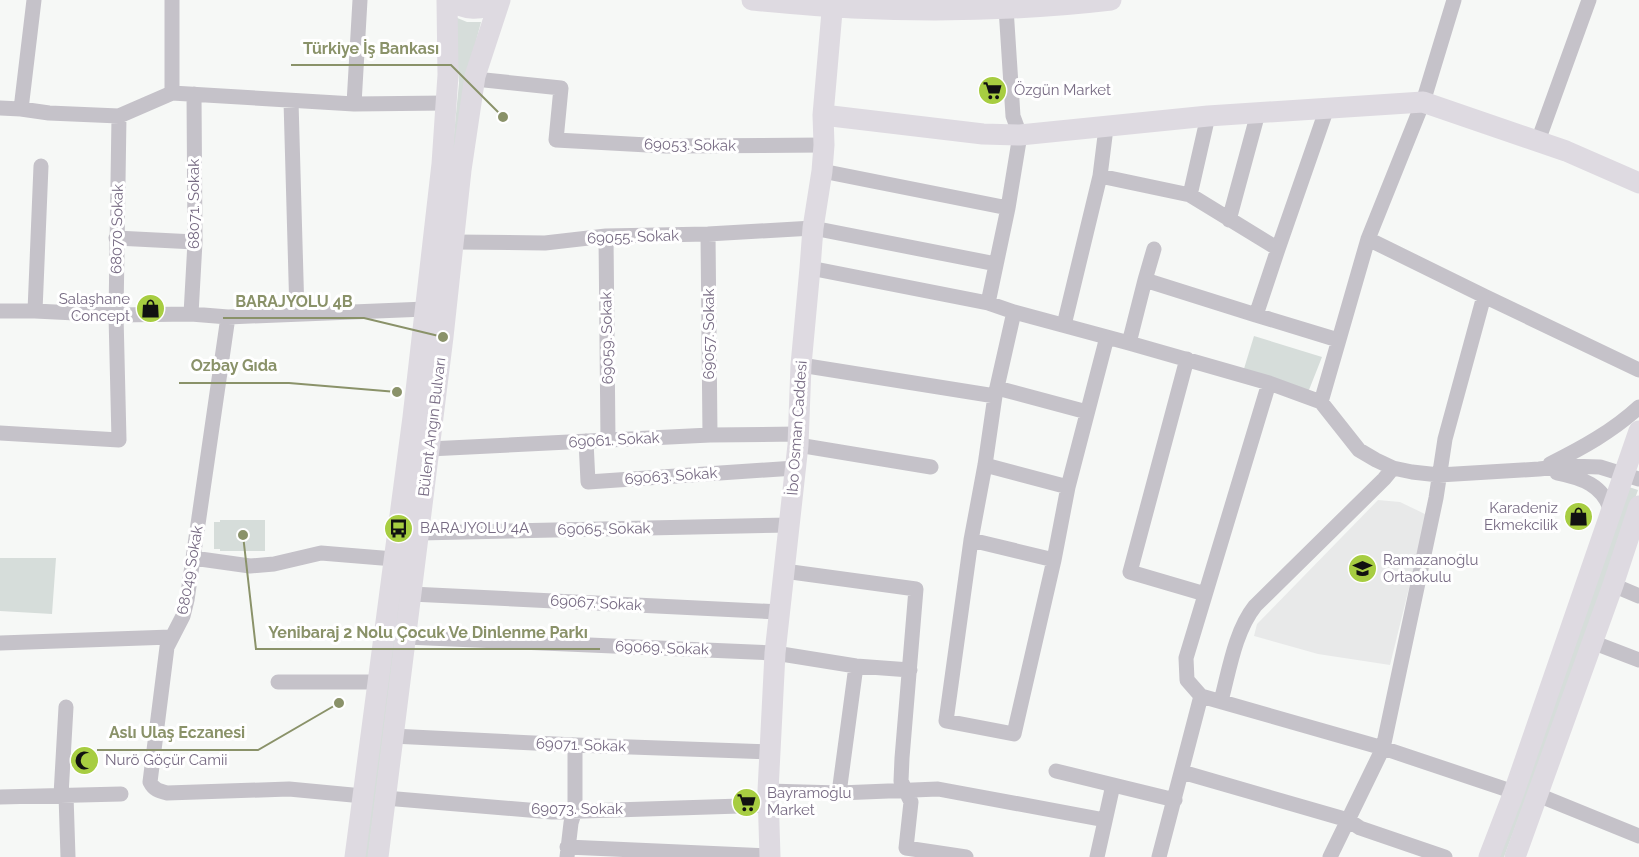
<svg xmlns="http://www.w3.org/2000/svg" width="1639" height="857" font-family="Raleway,sans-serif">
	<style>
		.built { fill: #e8e9e9 }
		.green { fill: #d6ddda }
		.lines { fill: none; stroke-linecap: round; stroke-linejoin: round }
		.street { stroke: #c5c2c9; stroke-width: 15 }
		.secondary { stroke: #dedae1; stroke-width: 21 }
		.labels { text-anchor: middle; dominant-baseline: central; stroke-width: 6; stroke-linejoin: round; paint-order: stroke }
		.poi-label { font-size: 15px; fill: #776b83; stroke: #fff; text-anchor: start }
		.street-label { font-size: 15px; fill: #776b83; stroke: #fff }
		.leader { fill: none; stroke: #8a9269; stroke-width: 2 }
		.callout-dot { fill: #8a9269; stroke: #fff; stroke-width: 2 }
		.callout-label { font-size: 16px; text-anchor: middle; font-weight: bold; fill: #8a9269; stroke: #fff; stroke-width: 6; stroke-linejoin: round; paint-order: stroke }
	</style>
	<rect width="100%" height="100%" fill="#f6f8f6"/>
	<path class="built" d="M1378 500 1400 502 1427 515 1390 665 1318 654 1254 636 1257 624Z"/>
	<path class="green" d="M455 17 467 22H481L465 84 368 857H364L442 258 459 83Z
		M1254 336 1322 357 1307 395 1243 372Z
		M1629 487 1638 490 1601 597 1504 857H1496Z
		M220 520H265V551H220V549H214V522H220Z
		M0 558H56L52 614 0 611Z"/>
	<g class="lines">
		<path class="street" d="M34 0 21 109 49 113 119 116 172 93 354 104 446 103
			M172 0V93
			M475 79 561 88 556 140 666 146 824 145
			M291 101 297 314
			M354 104 360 0
			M0 108 21 109
			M1327 108 1278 249 1256 315 1338 340
			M1538 141 1589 0
			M822 171 1008 208
			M1100 176 1190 195 1278 249
			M1190 195 1208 116
			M1229 220 1258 113
			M708 234 710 435
			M606 236 608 440
			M116 238 195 242
			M454 242 545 243 606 236 708 234 813 228 996 264
			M810 268 988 303 1014 312 1129 343 1269 383 1321 402 1359 450 1376 460 1393 468 1412 472 1439 475 1539 469 1567 466 1600 467 1639 479
			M1145 280 1154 249
			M1484 296 1639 370
			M988 303 1008 208 1020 135 1013 116 1006 8
			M0 311H35L116 315 191 314 228 317 426 309
			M35 311 41 166
			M1014 312 995 396 985 465 971 540 946 721 1014 734 1054 560 1068 487 1107 337
			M191 314 195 242 194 94
			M228 317 187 600 183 616 167 647 150 782C154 790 159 791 167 793L289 789 363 796
			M1064 325 1100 176 1106 128
			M1129 343 1145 280 1256 315
			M1187 359 1130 572 1205 594
			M801 365 995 396
			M1269 383 1186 658 1187 680 1201 696 1383 748 1514 792
			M997 388 1087 412
			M1321 402 1368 239 1423 102 1454 0
			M0 433 119 440 116 315 119 116
			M586 441 588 482 795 468
			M798 445 931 467
			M429 449 710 435 798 434
			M1550 464C1582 448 1613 431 1639 407
			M985 465 1068 487
			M1557 473C1582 478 1603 485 1611 511
			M419 533 790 525
			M971 540 1054 560
			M193 558 250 566 274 564 321 553 394 559
			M784 571 916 589 902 758 901 781 911 802 906 848 966 857
			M1613 585 1639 596
			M411 594 780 612
			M405 637 775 653 856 666 910 670
			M1592 642 1639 660
			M0 643 171 637
			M278 682H379
			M1221 701C1229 671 1235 631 1255 606L1384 479 1393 468
			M392 736 575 745 771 752
			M1056 771 1175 800
			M1182 772 1348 820 1360 828 1445 857
			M768 791 839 793 938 789 1105 820
			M839 793 856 666
			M61 795 66 707
			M66 795 68 857
			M1538 795 1639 836
			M0 797 121 794
			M385 798 552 812 769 805
			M567 847 770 856
			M567 857 571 823 575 810V745
			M1097 857 1113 785
			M1159 857 1201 696
			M1330 857 1383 748 1436 498 1445 439 1484 296 1368 239"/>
		<path class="secondary" d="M450 0C465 10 481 12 496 0
			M752 0C786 3 819 6 853 8 939 12 1026 10 1111 0
			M823 115 983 134 1020 135 1208 116 1423 102 1566 151 1639 183
			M355 857 413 417 442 164 448 75 447 0
			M378 857 443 337 461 170 475 76 500 0
			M770 857 768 791 775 653 798 445 801 365 810 268 813 228 822 171 824 145 823 115 833 0
			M1489 857 1514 792 1639 431
			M1515 857 1613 585 1639 506"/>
	</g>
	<defs>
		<symbol id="supermarket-disc" viewBox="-11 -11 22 22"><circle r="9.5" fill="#a7cd41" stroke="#fff"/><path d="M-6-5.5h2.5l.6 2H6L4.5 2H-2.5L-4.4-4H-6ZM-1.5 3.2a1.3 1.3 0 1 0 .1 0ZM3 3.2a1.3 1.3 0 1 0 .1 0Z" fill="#111"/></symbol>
		<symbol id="shop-disc" viewBox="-11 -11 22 22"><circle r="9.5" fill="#a7cd41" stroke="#fff"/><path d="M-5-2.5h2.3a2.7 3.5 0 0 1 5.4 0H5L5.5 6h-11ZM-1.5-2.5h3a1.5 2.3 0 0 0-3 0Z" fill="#111"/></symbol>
		<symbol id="bus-disc" viewBox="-11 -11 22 22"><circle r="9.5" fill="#a7cd41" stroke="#fff"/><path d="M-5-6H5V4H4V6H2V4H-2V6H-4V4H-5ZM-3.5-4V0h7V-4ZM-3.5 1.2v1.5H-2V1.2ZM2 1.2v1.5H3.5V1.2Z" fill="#111"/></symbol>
		<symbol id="school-disc" viewBox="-11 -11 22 22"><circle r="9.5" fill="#a7cd41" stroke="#fff"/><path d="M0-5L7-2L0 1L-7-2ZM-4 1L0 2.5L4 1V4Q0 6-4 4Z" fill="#111"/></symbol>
		<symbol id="mosque-disc" viewBox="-11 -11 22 22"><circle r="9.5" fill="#a7cd41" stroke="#fff"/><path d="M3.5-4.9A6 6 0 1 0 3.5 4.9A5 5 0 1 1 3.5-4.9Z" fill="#111"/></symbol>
	</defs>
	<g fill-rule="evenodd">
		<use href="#supermarket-disc" x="976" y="74" width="33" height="33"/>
		<use href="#shop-disc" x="134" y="292" width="33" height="33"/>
		<use href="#shop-disc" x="1562" y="500" width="33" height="33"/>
		<use href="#bus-disc" x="382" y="512" width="33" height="33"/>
		<use href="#school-disc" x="1346" y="552" width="33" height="33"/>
		<use href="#mosque-disc" x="68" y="744" width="33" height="33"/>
		<use href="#supermarket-disc" x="730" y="786" width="33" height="33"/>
	</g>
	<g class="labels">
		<g class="poi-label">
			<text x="1014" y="90">Özgün Market</text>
			<text x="130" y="299" text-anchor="end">Salaşhane<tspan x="130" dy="17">Concept</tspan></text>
			<text x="1558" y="508" text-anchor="end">Karadeniz<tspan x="1558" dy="17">Ekmekcilik</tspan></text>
			<text x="420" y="528">BARAJYOLU 4A</text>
			<text x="1383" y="560">Ramazanoğlu<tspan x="1383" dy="17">Ortaokulu</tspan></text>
			<text x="105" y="760">Nurö Göçür Camii</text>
			<text x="767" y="793">Bayramoğlu<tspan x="767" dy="17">Market</tspan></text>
		</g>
		<g class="street-label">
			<text transform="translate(690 145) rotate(1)">69053. Sokak</text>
			<text transform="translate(194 204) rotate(-90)">68071. Sokak</text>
			<text transform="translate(117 229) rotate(-89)">68070 Sokak</text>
			<text transform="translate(633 237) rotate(-2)">69055. Sokak</text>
			<text transform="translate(709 334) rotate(-90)">69057. Sokak</text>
			<text transform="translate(607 338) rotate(-91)">69059. Sokak</text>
			<text transform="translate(432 427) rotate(-83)">Bülent Angın Bulvarı</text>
			<text transform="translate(797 428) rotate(-86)">İbo Osman Caddesi</text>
			<text transform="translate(614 440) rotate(-3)">69061. Sokak</text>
			<text transform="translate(671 476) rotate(-4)">69063. Sokak</text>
			<text transform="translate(604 529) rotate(-1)">69065. Sokak</text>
			<text transform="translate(190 570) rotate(-80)">68049 Sokak</text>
			<text transform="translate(596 603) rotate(3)">69067. Sokak</text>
			<text transform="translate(662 648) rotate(2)">69069. Sokak</text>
			<text transform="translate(581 745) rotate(2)">69071. Sokak</text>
			<text x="577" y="809">69073. Sokak</text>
		</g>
	</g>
	<path class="leader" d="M503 117L451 65H291M443 337L364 318H223M397 392L289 383H179M243 535L256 649H600M339 703L258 750H97"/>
	<g class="callout-dot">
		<circle cx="503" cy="117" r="6"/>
		<circle cx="443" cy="337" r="6"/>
		<circle cx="397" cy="392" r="6"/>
		<circle cx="243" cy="535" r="6"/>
		<circle cx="339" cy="703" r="6"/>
	</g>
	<g class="callout-label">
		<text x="371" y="54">Türkiye İş Bankası</text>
		<text x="294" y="307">BARAJYOLU 4B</text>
		<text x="234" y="371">Ozbay Gıda</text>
		<text x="428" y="638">Yenibaraj 2 Nolu Çocuk Ve Dinlenme Parkı</text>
		<text x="177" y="738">Aslı Ulaş Eczanesi</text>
	</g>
</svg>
